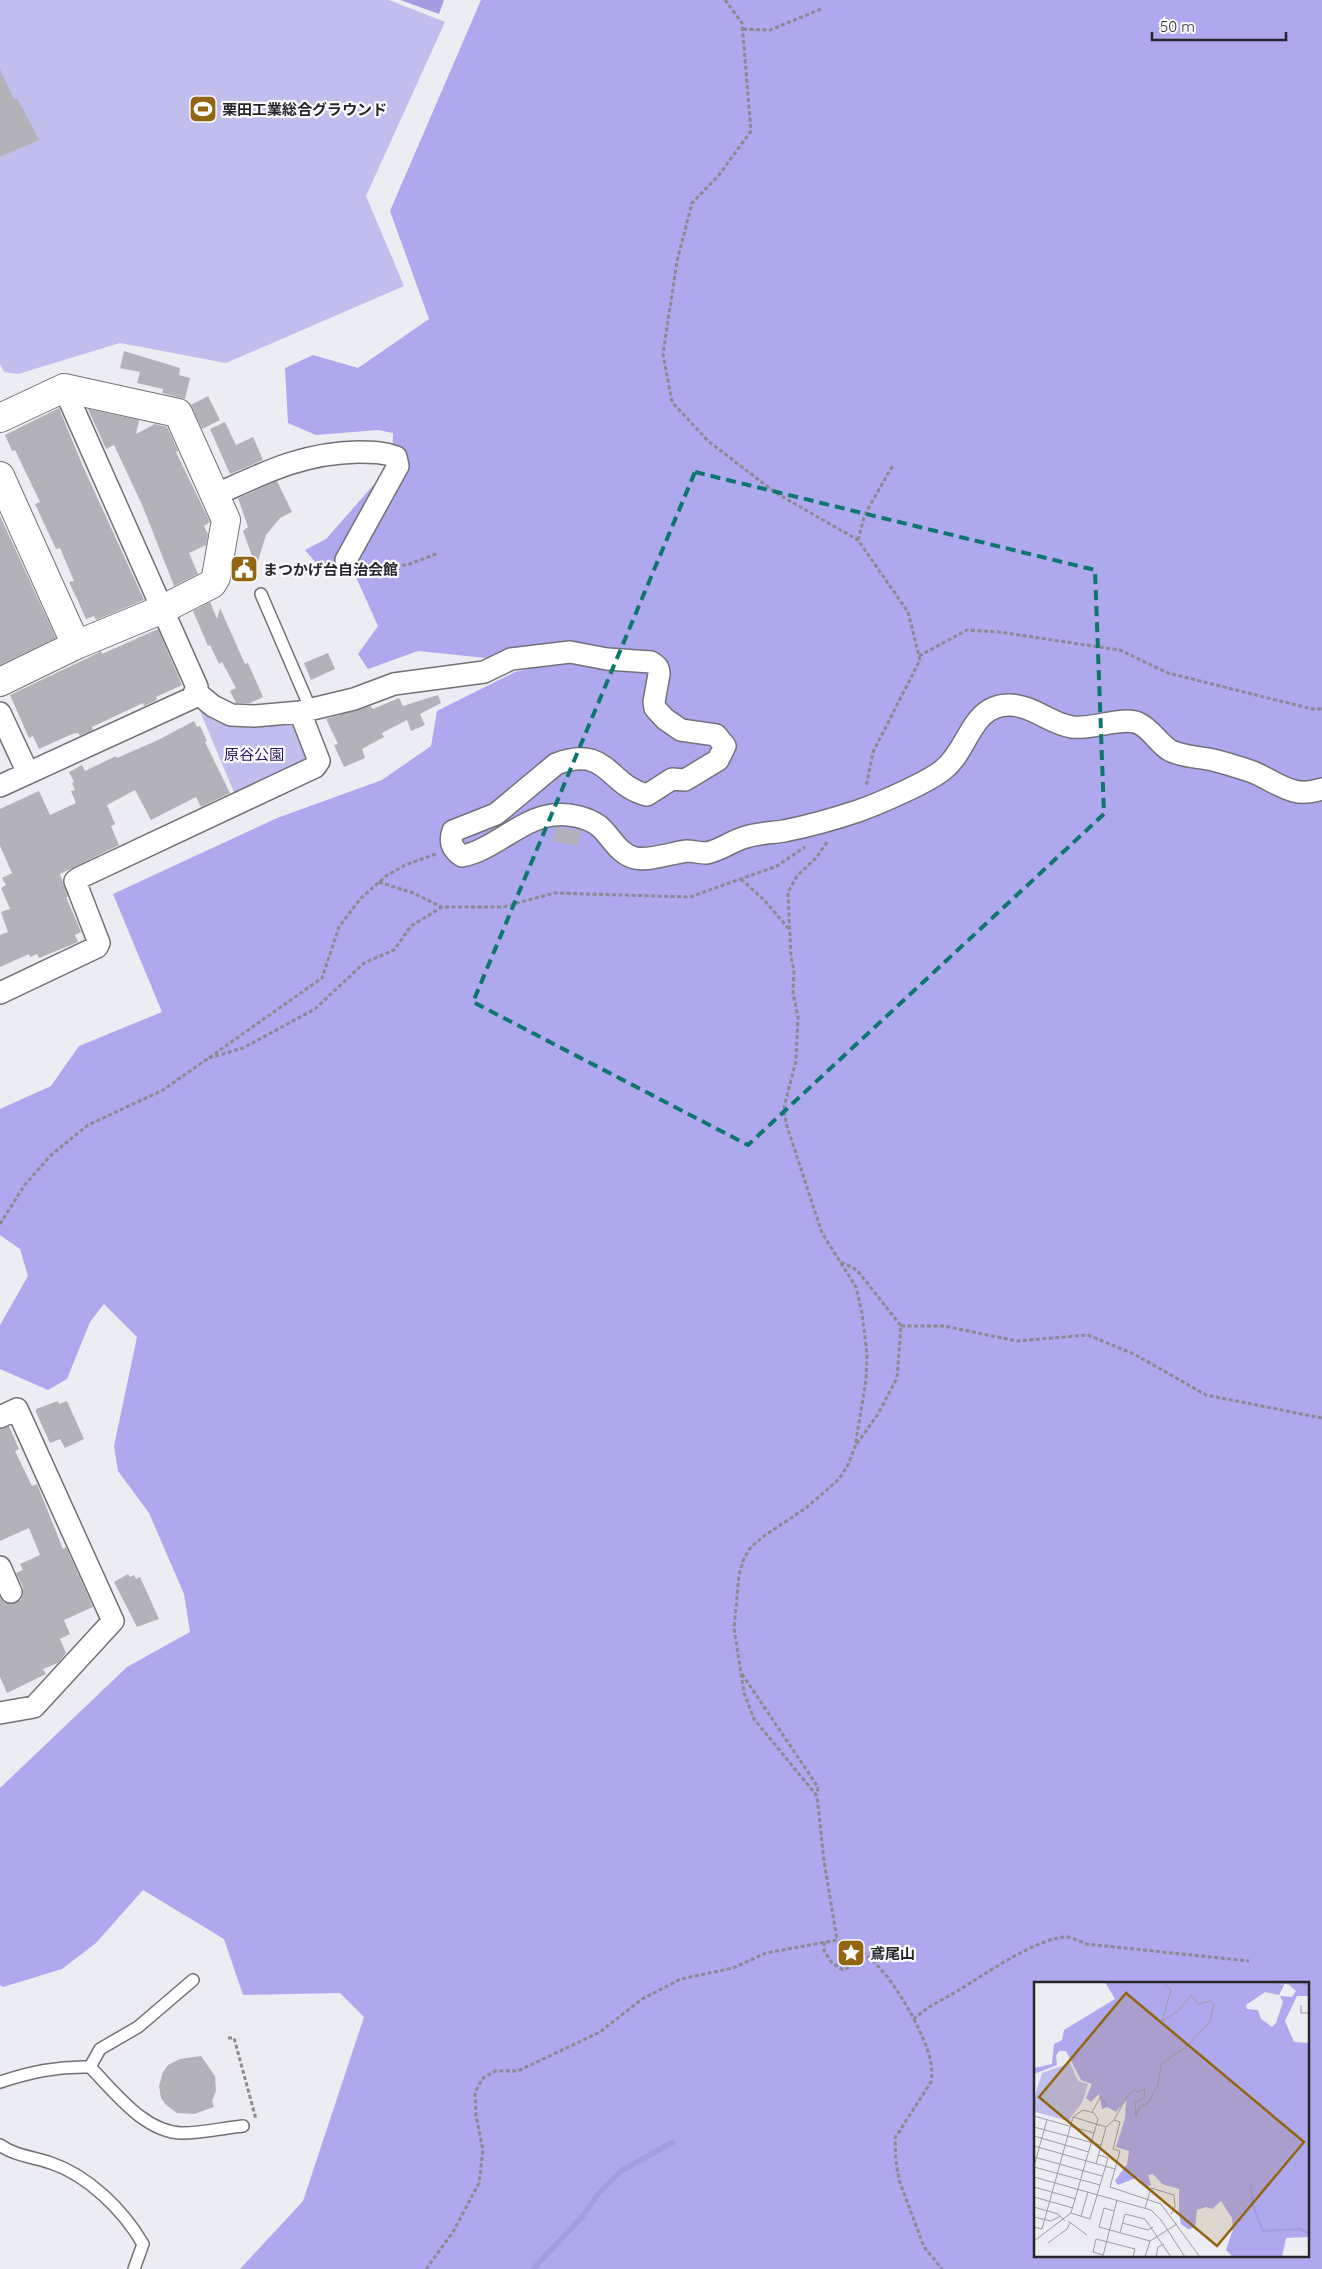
<svg xmlns="http://www.w3.org/2000/svg" width="1322" height="2269" font-family="Quicksand,'Noto Sans JP',sans-serif">
	<style>
		.green { fill: #c0beed }
		.forest { fill: #aea9ef; fill-rule: evenodd }
		.water { fill: #a29de2 }
		.lines { fill: none; stroke-linecap: round; stroke-linejoin: round }
		.stream { stroke: #a29de2; stroke-width: 5.5 }
		.building { fill: #b2b2b8 }
		.service-casing { stroke: #717177; stroke-width: 14 }
		.minor-casing { stroke: #717177; stroke-width: 24 }
		.tertiary-casing { stroke: #717177; stroke-width: 30 }
		.path { stroke: #8a8a8f; stroke-width: 3; stroke-dasharray: 4 2.5; stroke-linecap: butt }
		.service { stroke: #fff; stroke-width: 11 }
		.minor { stroke: #fff; stroke-width: 21 }
		.tertiary { stroke: #fff; stroke-width: 28 }
		.marked { fill: none; stroke: #0f766e; stroke-width: 4; stroke-dasharray: 10 6; stroke-linejoin: round }
		.labels { text-anchor: middle; dominant-baseline: central; stroke-width: 4.5; stroke-linejoin: round; paint-order: stroke }
		.poi-label { font-size: 15px; font-weight: bold; fill: #27272a; stroke: #fafaff; text-anchor: start }
		.park-label { font-size: 15px; fill: #2b1666; stroke: #fafaff }
		.inset-river { fill: none; stroke: #a29de2; stroke-width: 2.5 }
		.inset-road { fill: none; stroke: #9d9da3; stroke-width: 1 }
		.view { fill: #926510; fill-opacity: 0.15; stroke: #926510; stroke-width: 2.5 }
		.inset-edge { fill: none; stroke: #27272a; stroke-width: 2.5 }
	</style>
	<rect width="100%" height="100%" fill="#ececf3"/>
	<path class="green" d="M0 0H389L445 22 366 196 404 286 226 363 120 343 18 374 4 372 0 364Z
		M197 704 295 723 309 756 307 762 236 797Z"/>
	<path class="forest" d="M481 0H1322V2269H240L303 2201 364 2017 340 1993 243 1995 224 1939 143 1890 96 1943 62 1969 3 1987 0 1985V1788L127 1667 190 1632 184 1594 149 1513 118 1471 114 1446 137 1337 104 1304 90 1322 67 1379 48 1390 0 1369V1325L28 1276 20 1249 0 1235V1109L51 1086 79 1046 162 1012 113 894 277 818 382 780 431 746 437 711 515 672 573 659 575 646 486 658 418 651 368 669 358 654 378 626 355 575 316 563 305 550 326 539 392 464 393 433 378 430 316 435 288 423 285 368 313 355 358 368 429 319 390 211ZM1036 1983H1308V2255H1036Z"/>
	<path class="water" d="M400 0H444L439 14Z"/>
	<g class="lines">
		<path class="stream" d="M533 2269 582 2217 599 2193 621 2171 673 2142"/>
	</g>
	<path class="building" d="M0 69 14 100 17 98 39 140 0 157Z
		M124 351 180 368 179 375 190 378 185 399 162 393 163 389 137 383 140 372 120 368Z
		M208 396 220 420 202 429 191 405Z
		M59 408 82 464 144 600 96 620 94 616 86 619 78 601 69 582 74 581 60 548 56 549 35 504 40 502 15 450 12 451 5 435Z
		M88 409 139 420 136 434 155 424 167 427 178 451 176 452 210 522 204 526 208 534 206 545 189 553 198 574 174 586 143 507 114 445 106 449Z
		M225 422 236 445 253 437 263 460 230 474 210 429Z
		M277 481 292 512 280 518 266 535 256 567 243 531 248 527 238 498Z
		M0 516 56 638 0 665Z
		M210 602 217 619 220 608 245 664 248 663 263 697 250 703H236L230 691 236 688 222 662 219 664 210 645 208 646 193 611Z
		M158 629 182 685 156 697 157 700 144 706 143 703 92 727 93 730 80 736 78 733 72 734 39 749 33 736 29 738 10 695 98 653 101 651 102 654Z
		M328 653 335 669 311 680 304 663Z
		M438 695 441 703 420 714 425 725 411 731 407 720 382 733 384 737 362 749 365 758 344 767 334 745 338 744 326 719 371 706 373 709 399 698 403 706Z
		M194 721 197 727 200 726 207 741 205 742 230 793 201 807 196 797 151 820 135 790 107 805 115 824 111 826 119 845 60 874 68 897H66L81 932 75 935 78 942 39 958 37 954 30 957 29 954 0 967V935L8 932 1 912 10 909 1 888 6 885 2 878 12 873 0 846V809L39 791 50 815 76 803 71 791 75 790 72 783 74 782 69 772 82 765 85 771 116 756 117 758 158 740Z
		M556 827 581 831 578 846 553 841Z
		M58 1401 59 1404 67 1401 84 1439 65 1448 60 1439 50 1443 36 1412V1409Z
		M9 1426 19 1449 15 1451 32 1486 37 1484 63 1549 66 1547 93 1607 64 1620 70 1634 60 1639 66 1653 58 1663 43 1669 46 1674 7 1693 0 1677V1598L4 1602 10 1604 21 1600 23 1594V1587L16 1573 23 1570 20 1564 40 1555 29 1528 0 1541V1429Z
		M128 1574 130 1577 134 1575 136 1579 140 1577 159 1619 137 1627 114 1582Z
		M201 2056 215 2076 216 2091 212 2101 214 2107 194 2114 177 2113 166 2105 161 2098 159 2086 163 2072 168 2065 180 2059Z"/>
	<g class="lines">
		<defs>
			<path id="service" d="M261 594 311 710
				M90 2067 100 2049 138 2027 193 1980
				M0 2082C31 2072 58 2066 90 2067 115 2092 144 2132 182 2133 202 2133 223 2128 243 2126
				M0 2145C15 2156 34 2157 51 2163 89 2176 123 2210 143 2244L134 2269"/>
			<path id="minor" d="M215 495C264 473 302 453 358 452 372 452 383 452 396 457L398 466 346 560
				M196 692 213 706 231 715 254 716 300 712 354 699 394 684 484 672 511 659 570 652 607 659 651 662C656 665 659 667 659 674L654 702 655 708 665 719 681 730 716 735 725 746 718 760 685 780 672 779 647 795C608 786 608 744 556 764L496 814 453 831C449 842 452 849 462 856 494 850 520 819 553 815 568 813 587 817 599 826 611 836 618 854 635 858 651 861 670 853 687 851 693 851 700 853 706 853 720 851 733 840 746 837 758 833 771 833 784 831 809 826 834 819 858 811 878 804 929 782 944 769 969 749 971 705 1009 705 1033 705 1050 724 1072 727 1092 730 1122 716 1138 723 1152 729 1158 744 1171 751 1184 757 1199 757 1213 760 1225 763 1238 767 1250 771 1265 776 1278 787 1294 791 1302 793 1313 792 1322 789
				M0 713 28 773
				M0 786 192 698 197 687 64 388
				M0 993 97 947 99 943 75 881 79 878 315 767 319 761 300 712
				M0 1417 17 1409 113 1621 34 1707 0 1713
				M0 1567 11 1592"/>
			<path id="tertiary" d="M0 418 64 388 178 413 226 520 216 577 212 584 163 609 76 645 0 682
				M0 476 76 645"/>
		</defs>
		<use href="#service" class="service-casing"/>
		<use href="#minor" class="minor-casing"/>
		<use href="#tertiary" class="tertiary-casing"/>
		<path class="path" d="M725 0 742 23 751 131 719 175 692 203 677 261 663 354 672 402 708 441 776 493 858 540 908 612 920 660 873 752 866 787
			M743 29 770 30 821 9
			M858 540 865 514 893 465
			M363 568 407 565 439 553
			M919 656 967 630 999 632 1120 650 1168 673 1312 709H1322
			M827 842 817 857 797 876 788 892 791 957 794 970 793 993 798 1017 796 1061 784 1107 786 1123 822 1233 856 1287 862 1313 867 1354 866 1380 855 1447 848 1465 839 1479 806 1508 764 1536 751 1547 744 1558 739 1575 734 1628 744 1693 754 1719 817 1796 824 1861 837 1940
			M741 879 764 900 789 929
			M379 882 413 893 442 907
			M209 1058 243 1048 315 1009 364 963 394 950 411 926 442 907H503L554 893 690 897 777 866 805 847
			M0 1224 24 1186 50 1156 88 1125 163 1090 322 978 339 927 360 899 386 876 405 865 436 854
			M841 1262 857 1270 901 1326 897 1378 878 1414 856 1445
			M901 1326H944L1017 1341 1088 1335 1134 1354 1206 1395 1322 1418
			M742 1674 818 1787 817 1794
			M824 1942V1951L832 1963 843 1970 854 1965 861 1951
			M914 2019C923 2039 935 2059 931 2082L895 2138 896 2162 899 2180 924 2247 942 2269
			M228 2038H234L256 2119
			M426 2269 453 2232 479 2183 483 2150 476 2116 475 2092 483 2078 495 2071H518L600 2032 642 1999 681 1979 733 1968 766 1953 837 1940C874 1950 896 1987 914 2019 927 2006 943 2000 959 1990 984 1975 1039 1936 1068 1937 1074 1938 1081 1942 1086 1944L1249 1961"/>
		<use href="#service" class="service"/>
		<use href="#minor" class="minor"/>
		<use href="#tertiary" class="tertiary"/>
	</g>
	<path class="marked" d="M695 472 1095 570 1104 814 748 1145 473 1002Z"/>
	<defs>
		<symbol id="stadium-square" viewBox="-11 -11 22 22"><rect x="-9" y="-9" width="18" height="18" rx="4" fill="#926510" stroke="#fafaff"/><path d="M0-5a6.5 5 0 1 0 0 10a6.5 5 0 1 0 0-10ZM-3.5-1.8h7v3.6h-7Z" fill="#fff"/></symbol>
		<symbol id="civic-square" viewBox="-11 -11 22 22"><rect x="-9" y="-9" width="18" height="18" rx="4" fill="#926510" stroke="#fafaff"/><path d="M-.6-6.5H3V-4.5H.6V-3L4-1V1h2V6H-6V1h2V-1L-.6-3ZM-1.2 2.5V6h2.4V2.5Z" fill="#fff"/></symbol>
		<symbol id="sight-square" viewBox="-11 -11 22 22"><rect x="-9" y="-9" width="18" height="18" rx="4" fill="#926510" stroke="#fafaff"/><path d="M0-6L1.8-2.2L6-1.7L2.9 1.2L3.7 5.4L0 3.3L-3.7 5.4L-2.9 1.2L-6-1.7L-1.8-2.2Z" fill="#fff"/></symbol>
	</defs>
	<g fill-rule="evenodd">
		<use href="#stadium-square" x="187" y="93" width="32" height="32"/>
		<use href="#civic-square" x="228" y="553" width="32" height="32"/>
		<use href="#sight-square" x="835" y="1937" width="32" height="32"/>
	</g>
	<g class="labels">
		<g class="poi-label">
			<text x="222" y="109">栗田工業総合グラウンド</text>
			<text x="263" y="569">まつかげ台自治会館</text>
			<text x="870" y="1953">鳶尾山</text>
		</g>
		<g class="park-label">
			<text x="254" y="754">原谷公園</text>
		</g>
	</g>
	<g transform="translate(1034 1982)">
		<rect width="275" height="275" fill="#ececf3"/>
		<path d="M36 81 44 99 54 102 48 121 34 139 2 130 0 133V112L1 114 8 91Z" fill="#c0beed"/>
		<path d="M71 0H246L247 3 251 1 245 13 231 10 212 23 213 27 224 28 227 37 238 45 242 41 249 20 246 14 258 15 262 9 254 2 274 3 275 14H263L251 39 260 60 275 61V255L252 256 248 275H199L192 268 199 247 198 236 187 219 178 227 172 225 163 228 161 246 154 247 147 242 145 232V207L128 202 119 192 114 193 117 203 112 205 104 195 84 203 81 199 93 182 95 169 82 165 91 136 92 118 82 130 73 125 68 127 65 112 57 120 52 116 58 102 47 98 32 69H25L22 74 23 83 0 92V86L18 82 20 62 28 58 30 48 81 17Z" fill="#aea9ef"/>
		<path class="inset-river" d="M237 0 275 2M217 203 219 224 229 249 266 247 275 251"/>
		<path class="inset-road" d="M267 23V31H275M58 130 67 114 72 124M0 134 60 151M39 135 72 145 62 182M80 138 86 140 79 167 86 169 76 205 127 222 166 275M0 145 67 163M72 145 80 138 94 113 100 107 104 110 111 107 110 116 101 121 102 135 105 125 114 121 124 103 127 82 152 65 176 40 180 22 176 19 164 22 157 13 144 29 128 39 137 8 129 0M0 154 55 170M0 164 81 187M0 175 68 194M0 184 13 138M0 185 66 203M0 195 117 228 127 238 151 275M0 205 42 217M0 215 39 226M0 225 24 232 31 239M111 226 117 206 140 213 141 225 137 232M80 229 70 226 65 245 116 259M37 231 56 237 74 176 65 173M47 234 54 210M0 235 17 239 27 234M34 239 53 253M88 241 114 248 119 245M0 245 8 247 39 135 49 128 60 131 64 137 37 231 0 259M86 251 91 232 111 237 137 275M14 261 33 247 36 241M69 273 59 270 62 257 101 267 99 275M69 274 83 218M111 275 116 259 143 242M122 275 124 265 130 262"/>
		<path class="view" d="M92 11 270 160 183 264 5 115Z"/>
		<rect width="275" height="275" class="inset-edge"/>
	</g>
	<path d="M1152 32v8h134v-8" fill="none" stroke="#27272a" stroke-width="2.5"/>
	<text x="1160" y="32" font-size="15" fill="#27272a" stroke="#fafaff" stroke-width="4" paint-order="stroke">50 m</text>
</svg>
